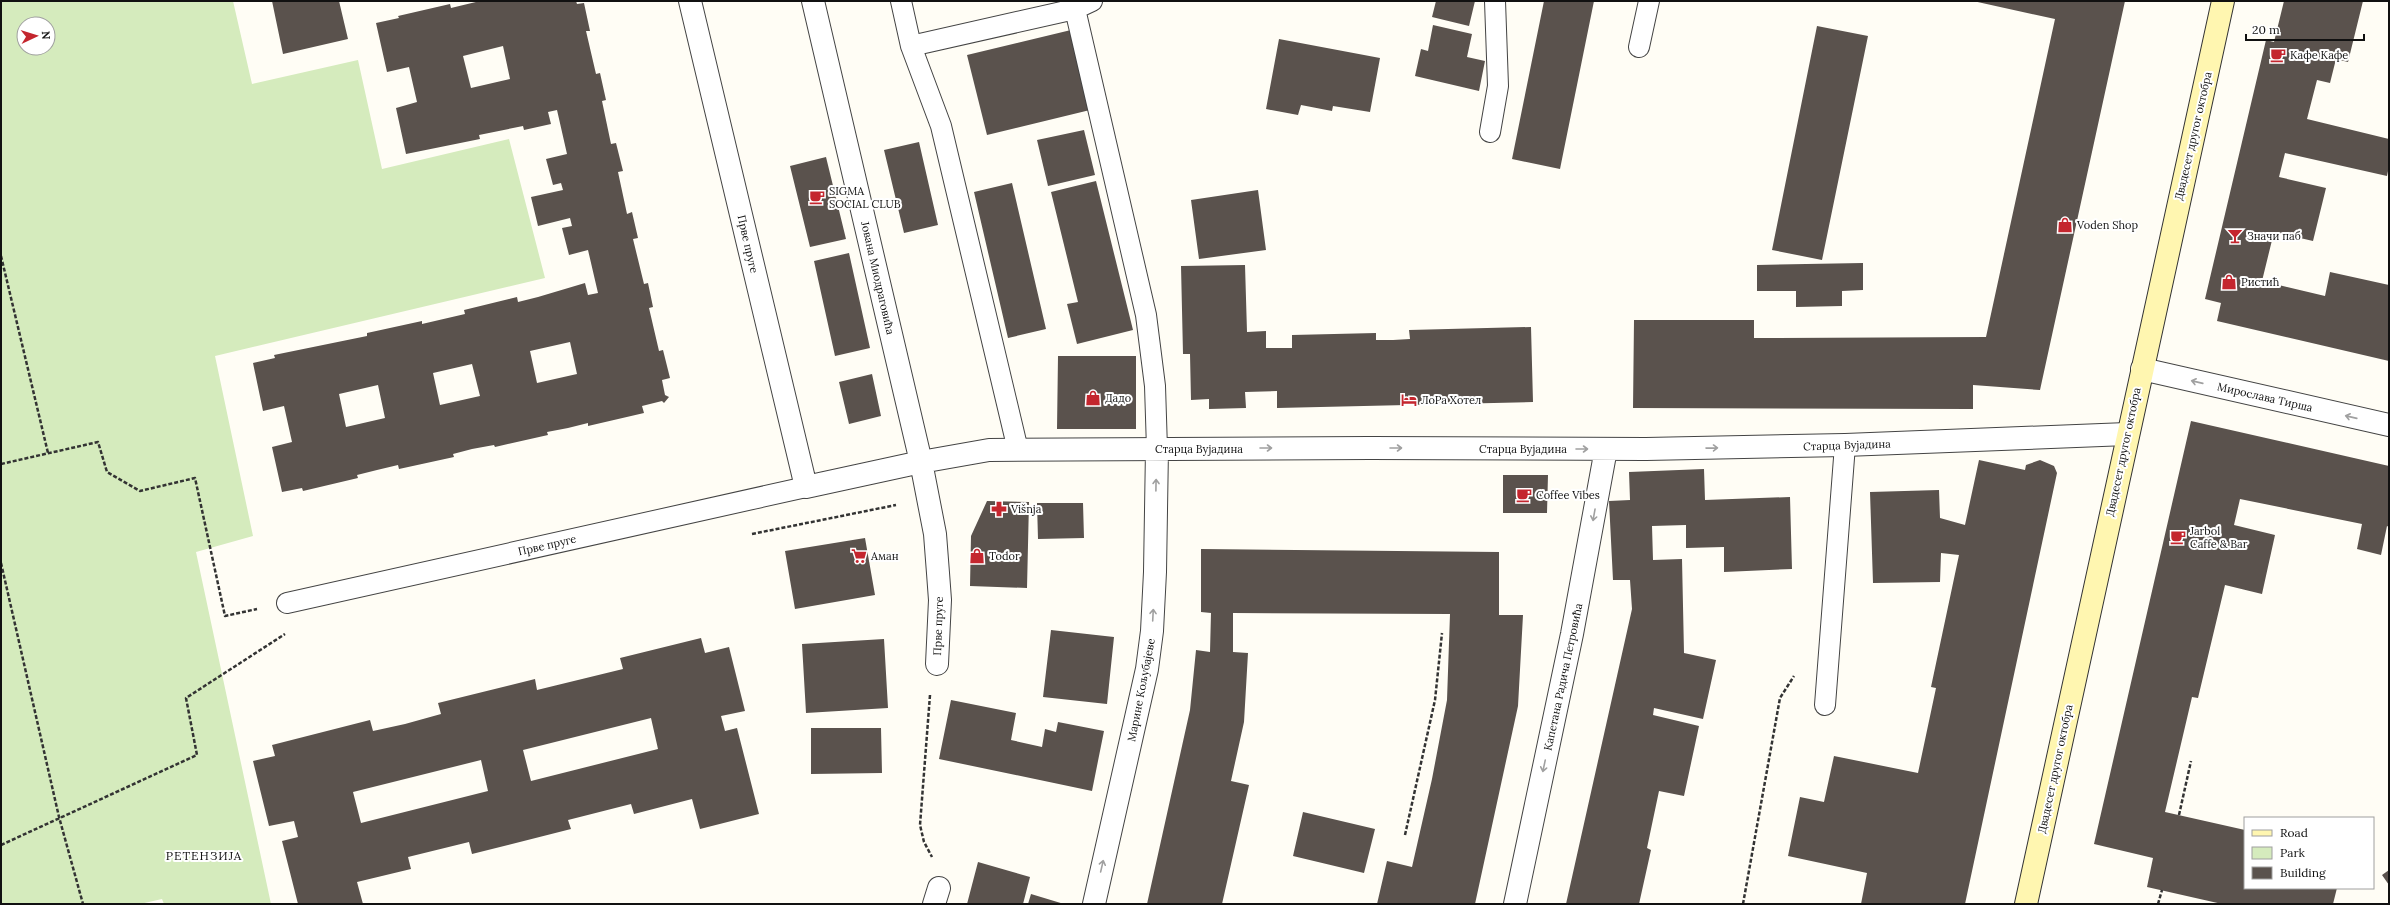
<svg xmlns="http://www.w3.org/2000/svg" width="2390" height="905" font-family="Lora,serif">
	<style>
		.green { fill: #d5ebbd; fill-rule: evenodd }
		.building { fill: #5a524d; fill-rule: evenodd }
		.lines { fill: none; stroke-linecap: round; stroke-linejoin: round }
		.service-casing { stroke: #444; stroke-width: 22 }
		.minor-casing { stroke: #444; stroke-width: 24 }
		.secondary-casing { stroke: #333; stroke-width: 24 }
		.path { stroke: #333; stroke-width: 2.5; stroke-dasharray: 4 2; stroke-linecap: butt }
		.service { stroke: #fff; stroke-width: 20 }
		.minor { stroke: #fff; stroke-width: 22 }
		.secondary { stroke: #fff6b0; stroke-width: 22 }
		.oneway { stroke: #a0a0a0 }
		.labels { text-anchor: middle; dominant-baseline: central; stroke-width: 4; stroke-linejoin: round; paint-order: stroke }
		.poi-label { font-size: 11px; fill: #111; stroke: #fff; text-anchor: start }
		.street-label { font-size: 11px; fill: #111; stroke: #fff }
		.neighbourhood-label { font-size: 12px; letter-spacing: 1px; fill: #111; stroke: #fff }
	</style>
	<rect width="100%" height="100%" fill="#fffdf5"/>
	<path class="green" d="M1 1H233L252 84 358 60 382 169 509 139 545 278 215 356 253 536 196 552 271 904H164L162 899 140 904H1ZM24 24H48V48H24Z"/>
	<path class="building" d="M272 1H339L348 39 283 54Z
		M480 1H576L577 4 584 3 590 31H586L596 74 600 73 606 100 602 101 611 144 616 143 623 171 618 172 627 214 632 212 638 238 633 239 644 284 648 283 653 307 649 308 659 351 663 350 670 378 662 380 665 395 669 397 664 403 662 401 642 406 644 413 588 426V423L568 428 547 432 548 435 495 447 494 445 472 449 453 454 454 457 399 469 398 465 377 470 357 475 358 478 303 491 302 488 282 492 272 447 292 442 284 406 263 411 253 363 275 358 274 355 367 336V333L422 321V324L465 314 464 310 517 297 518 302 538 297 585 283 588 295 598 293 588 250 569 255 562 228 572 226 570 218 538 226 531 197 563 190 561 183 553 185 546 159 567 154 557 110 548 112 551 124 524 130 523 126 479 135 480 139 406 154 396 108 417 102 409 67 387 72 376 23 399 18 398 16 450 4 451 8ZM503 46 510 79 471 88 463 56ZM570 342 577 374 537 383 530 351ZM472 364 480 396 440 405 433 373ZM378 385 385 418 346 427 339 394Z
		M1436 1H1475L1469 26 1432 17Z
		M1544 1H1594L1560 169 1512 159Z
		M1973 1H2125L2040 390 1973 385V409L1633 408 1634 320H1754V338L1986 337 2055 19Z
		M2284 1H2363L2348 62 2336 59 2330 83 2317 80 2307 119 2389 139V166L2387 176 2285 153 2279 177 2326 188 2313 241 2274 232 2262 281 2325 296 2330 272 2389 285V361L2217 321 2221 303 2205 299 2266 40 2274 42Z
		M1433 25 1472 34 1467 57 1485 61 1479 91 1415 76 1421 49 1428 51Z
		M1817 26 1868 36 1822 260 1772 250Z
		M1071 30 1090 110 987 135 967 55Z
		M1279 39 1380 58 1370 112 1333 106 1332 111 1301 105 1298 115 1266 109Z
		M1084 130 1095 175 1048 186 1037 140Z
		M919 142 938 225 904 233 884 150Z
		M826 157 846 239 810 247 790 166Z
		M1096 181 1133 330 1077 344 1067 304 1078 302 1051 192Z
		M1012 183 1046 329 1008 338 974 192Z
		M1258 190 1266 250 1199 259 1191 200Z
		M849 253 870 348 835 356 814 261Z
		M1863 263V290L1842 291V306L1796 307V291H1757V265Z
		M1245 265 1247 332 1266 331V348H1292V335L1376 333V340H1393L1410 339 1409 330 1531 327 1533 402 1277 408V391L1245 392 1246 408 1209 409V399L1191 400 1190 354H1183L1181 266Z
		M1058 356H1136V429H1057Z
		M872 374 881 416 849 424 839 382Z
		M2191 421 2389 466V527L2387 526 2381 555 2357 549 2362 524 2240 499 2234 525 2275 535 2262 594 2225 585 2198 698 2192 697 2165 812 2245 830V888H2337L2333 904H2222L2147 887 2153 858 2094 844Z
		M1979 460 2025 470 2026 465 2040 460 2054 466 2057 473 1965 904H1861L1867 873 1788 856 1800 797 1824 802 1834 756 1918 773 1936 688 1931 687 1959 555 1941 553 1940 582 1873 583 1870 492 1939 490 1940 518 1965 525Z
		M1704 469 1705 500 1790 497 1792 569 1724 572V547L1686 548V525L1652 526 1653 560 1682 559 1684 653 1716 660 1703 719 1654 708 1653 715 1699 726 1684 796 1659 791 1647 848 1651 850 1639 904H1566L1632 609 1630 580H1613L1609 501 1630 500 1629 472Z
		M1503 475H1548L1547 513H1503Z
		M987 501 1029 502 1027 588 970 586 971 536Z
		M1037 503H1083L1084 538 1038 539Z
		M865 538 875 595 795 609 785 551Z
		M1201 549 1499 552V615H1523L1518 706 1475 904H1377L1387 861 1412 867 1432 779 1447 700 1450 614 1233 613V652L1248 653 1244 722 1231 781 1249 785 1222 904H1147L1190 710 1196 650 1210 652 1211 613 1201 612Z
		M1051 630 1114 637 1107 704 1043 697Z
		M701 638 705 653 729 647 745 711 721 716 725 731 737 728 759 814 700 829 692 799 634 814 631 804 568 820 571 829 472 854 469 842 408 857 411 869 357 882 363 904H298L282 841 298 837 294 821 269 826 253 761 275 756 272 745 370 720 373 731 405 724 441 714 438 703 535 679 537 690 623 669 620 658ZM651 718 658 749 531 781 523 750ZM481 760 488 791 361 823 353 792Z
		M884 639 888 708 806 713 802 644Z
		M951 700 1016 713 1011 740 1042 747 1045 729 1056 732 1058 722 1104 731 1092 791 939 759Z
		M811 728H881L882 773 811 774Z
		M1303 812 1375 829 1364 873 1293 856Z
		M978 862 1030 877 1023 904H967Z
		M2389 870V885L2382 875Z
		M1031 894 1064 904H1028Z"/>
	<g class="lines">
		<defs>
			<path id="service" d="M901 1 911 46 941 126 1018 450
				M1092 1 1075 9 1146 315 1155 386 1157 449
				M911 46 1075 9
				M1639 47 1649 1
				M1490 132 1498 86 1495 1
				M287 603 806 487
				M1825 705 1845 445"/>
			<path id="minor" d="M690 1 806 487 921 462 989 450 1370 448 1646 449 1845 445 2127 434
				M813 1 921 462 935 534 938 573 940 600 937 664
				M2142 369 2389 425
				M934 904 939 888
				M1094 904 1147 669 1152 631 1155 572 1157 449
				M1515 904 1572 634 1606 449"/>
			<path id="secondary" d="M2026 904 2223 1"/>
		</defs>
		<use href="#service" class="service-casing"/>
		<use href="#minor" class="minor-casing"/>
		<use href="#secondary" class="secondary-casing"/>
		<path class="path" d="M1 256 48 453
			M1 464 98 442 107 472 140 491 195 478 225 616 257 609
			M752 534 896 505
			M1 563 59 817 83 904
			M930 695 920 825 924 842 932 857
			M2179 815 2191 761
			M1405 835 1435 700 1442 633
			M1 845 197 755 186 698 285 634
			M1743 904 1780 698 1794 676
			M2158 904 2162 890"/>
		<use href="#service" class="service"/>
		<use href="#minor" class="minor"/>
		<use href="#secondary" class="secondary"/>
	</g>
	<defs><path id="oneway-shaft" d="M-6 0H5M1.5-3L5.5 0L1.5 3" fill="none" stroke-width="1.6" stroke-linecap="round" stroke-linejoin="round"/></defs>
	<g class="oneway">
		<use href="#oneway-shaft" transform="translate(2197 382) rotate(-167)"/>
		<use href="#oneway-shaft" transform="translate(2351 417) rotate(-167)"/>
		<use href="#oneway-shaft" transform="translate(1266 448)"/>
		<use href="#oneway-shaft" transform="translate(1396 448)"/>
		<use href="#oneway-shaft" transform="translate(1712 448) rotate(-1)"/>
		<use href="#oneway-shaft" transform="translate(1582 449)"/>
		<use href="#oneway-shaft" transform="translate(1156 485) rotate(-89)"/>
		<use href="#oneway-shaft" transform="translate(1594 515) rotate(100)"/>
		<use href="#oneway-shaft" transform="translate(1153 615) rotate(-87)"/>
		<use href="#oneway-shaft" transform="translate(1544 766) rotate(102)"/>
		<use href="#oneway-shaft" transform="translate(1102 866) rotate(-77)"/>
	</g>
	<defs>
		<symbol id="cafe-bare" viewBox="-9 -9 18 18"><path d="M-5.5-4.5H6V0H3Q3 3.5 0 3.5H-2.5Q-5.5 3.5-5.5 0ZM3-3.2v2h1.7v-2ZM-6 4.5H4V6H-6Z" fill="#c4262e" stroke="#fff" stroke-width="2.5" paint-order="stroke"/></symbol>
		<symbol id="shop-bare" viewBox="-9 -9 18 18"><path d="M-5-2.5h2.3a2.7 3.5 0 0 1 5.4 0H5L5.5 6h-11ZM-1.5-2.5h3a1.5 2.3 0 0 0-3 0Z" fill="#c4262e" stroke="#fff" stroke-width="2.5" paint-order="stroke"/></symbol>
		<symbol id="bar-bare" viewBox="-9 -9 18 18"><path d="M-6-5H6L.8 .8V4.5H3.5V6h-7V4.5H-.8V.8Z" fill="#c4262e" stroke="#fff" stroke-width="2.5" paint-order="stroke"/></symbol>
		<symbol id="hotel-bare" viewBox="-9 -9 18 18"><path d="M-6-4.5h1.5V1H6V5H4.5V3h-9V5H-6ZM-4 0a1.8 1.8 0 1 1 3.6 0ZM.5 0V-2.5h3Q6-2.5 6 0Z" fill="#c4262e" stroke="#fff" stroke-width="2.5" paint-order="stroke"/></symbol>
		<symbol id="pharmacy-bare" viewBox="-9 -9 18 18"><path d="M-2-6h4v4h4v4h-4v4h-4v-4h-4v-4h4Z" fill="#c4262e" stroke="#fff" stroke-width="2.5" paint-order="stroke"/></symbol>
		<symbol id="supermarket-bare" viewBox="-9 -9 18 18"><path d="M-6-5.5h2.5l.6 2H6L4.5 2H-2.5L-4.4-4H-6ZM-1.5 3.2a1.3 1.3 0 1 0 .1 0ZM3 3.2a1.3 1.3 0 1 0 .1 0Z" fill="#c4262e" stroke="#fff" stroke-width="2.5" paint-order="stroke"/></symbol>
	</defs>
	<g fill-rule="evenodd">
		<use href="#cafe-bare" x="2267" y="44" width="22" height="22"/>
		<use href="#cafe-bare" x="806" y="186" width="22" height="22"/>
		<use href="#shop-bare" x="2054" y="214" width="22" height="22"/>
		<use href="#bar-bare" x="2224" y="225" width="22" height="22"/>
		<use href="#shop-bare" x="2218" y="271" width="22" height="22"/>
		<use href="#shop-bare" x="1082" y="387" width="22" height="22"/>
		<use href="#hotel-bare" x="1398" y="389" width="22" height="22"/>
		<use href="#cafe-bare" x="1513" y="484" width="22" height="22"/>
		<use href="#pharmacy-bare" x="988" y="498" width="22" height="22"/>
		<use href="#cafe-bare" x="2167" y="526" width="22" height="22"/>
		<use href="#supermarket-bare" x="848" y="545" width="22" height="22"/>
		<use href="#shop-bare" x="966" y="545" width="22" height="22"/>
	</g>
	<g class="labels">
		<g class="poi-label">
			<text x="2290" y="55">Кафе Кафе</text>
			<text x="829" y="191">SIGMA<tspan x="829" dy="13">SOCIAL CLUB</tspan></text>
			<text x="2077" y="225">Voden Shop</text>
			<text x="2247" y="236">Значи паб</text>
			<text x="2241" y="282">Ристић</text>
			<text x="1105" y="398">Дадо</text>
			<text x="1421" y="400">ЛоРа Хотел</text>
			<text x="1536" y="495">Coffee Vibes</text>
			<text x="1011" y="509">Višnja</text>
			<text x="2190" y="531">Jarbol<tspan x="2190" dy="13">Caffe &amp; Bar</tspan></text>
			<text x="871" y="556">Аман</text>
			<text x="989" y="556">Todor</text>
		</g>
		<g class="street-label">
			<text transform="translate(2193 136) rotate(-77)">Двадесет другог октобра</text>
			<text transform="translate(748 244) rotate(77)">Прве пруге</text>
			<text transform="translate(878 278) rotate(77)">Јована Миодраговића</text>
			<text transform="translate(2265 397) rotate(13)">Мирослава Тирша</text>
			<text transform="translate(1847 445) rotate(-2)">Старца Вујадина</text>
			<text x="1199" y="449">Старца Вујадина</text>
			<text x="1523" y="449">Старца Вујадина</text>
			<text transform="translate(2123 452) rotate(-78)">Двадесет другог октобра</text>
			<text transform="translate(547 545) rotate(-13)">Прве пруге</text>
			<text transform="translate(938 626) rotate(-88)">Прве пруге</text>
			<text transform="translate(1563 677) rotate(-78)">Капетана Радича Петровића</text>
			<text transform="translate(1141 690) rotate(-79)">Марине Кољубајеве</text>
			<text transform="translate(2055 769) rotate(-78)">Двадесет другог октобра</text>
		</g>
		<g class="neighbourhood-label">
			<text x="204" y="855">РЕТЕНЗИЈА</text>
		</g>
	</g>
	<rect width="2390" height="905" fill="none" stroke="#111111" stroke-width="4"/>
	<rect x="2244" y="817" width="130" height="72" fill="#ffffff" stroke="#a0a0a0"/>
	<rect x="2252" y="830" width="20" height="6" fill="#fff6b0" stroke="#a0a0a0"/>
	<text x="2280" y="837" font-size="12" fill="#111111">Road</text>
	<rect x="2252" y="847" width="20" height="12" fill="#d5ebbd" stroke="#a0a0a0"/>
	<text x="2280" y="857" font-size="12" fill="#111111">Park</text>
	<rect x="2252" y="867" width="20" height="12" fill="#5a524d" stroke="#a0a0a0"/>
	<text x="2280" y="877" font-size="12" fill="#111111">Building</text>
	<g transform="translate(36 36) rotate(86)"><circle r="19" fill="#ffffff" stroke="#a0a0a0"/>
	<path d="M0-3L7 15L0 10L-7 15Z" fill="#c4262e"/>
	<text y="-6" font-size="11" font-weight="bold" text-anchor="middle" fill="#111111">N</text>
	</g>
	<path d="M2246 34v6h118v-6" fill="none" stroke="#111111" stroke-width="2"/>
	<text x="2252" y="34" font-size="12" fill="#111111" stroke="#ffffff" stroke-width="3" paint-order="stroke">20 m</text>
</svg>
